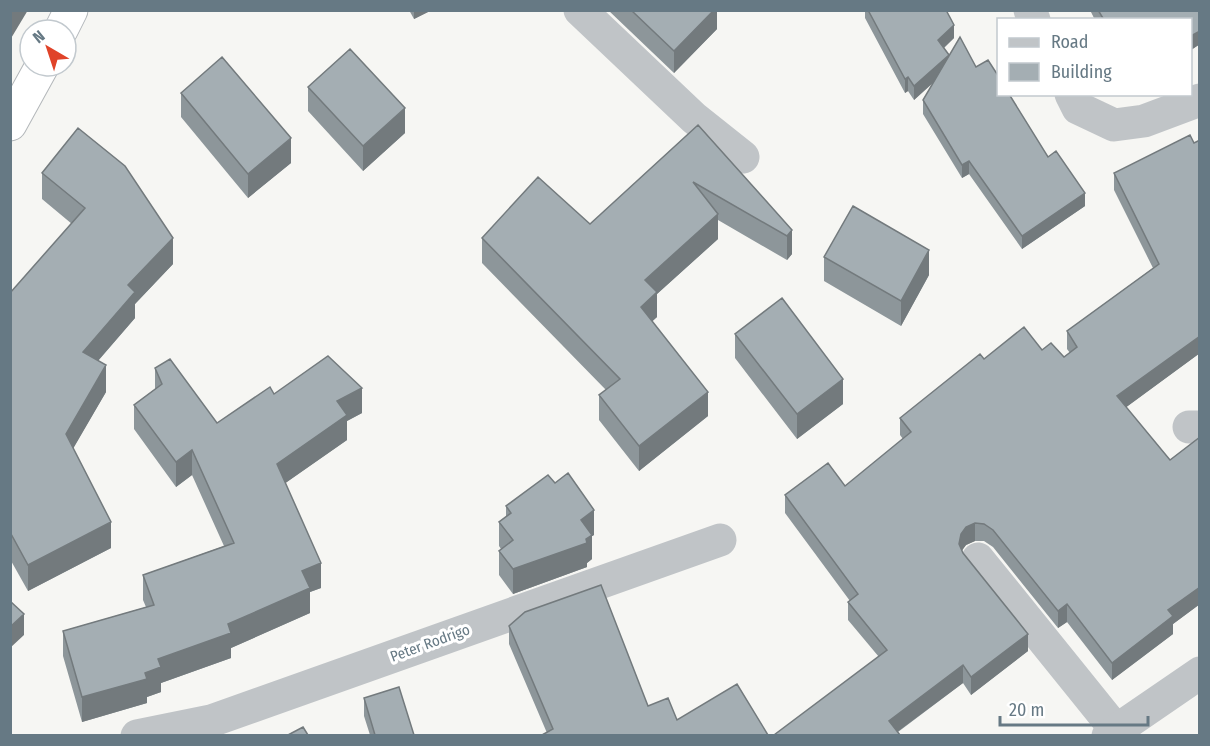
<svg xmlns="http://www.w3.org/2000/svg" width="1210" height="746" font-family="'Fira Sans Condensed',sans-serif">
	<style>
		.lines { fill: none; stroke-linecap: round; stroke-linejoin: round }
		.trunk-casing { stroke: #b3b7ba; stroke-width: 35 }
		.minor { stroke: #c0c4c7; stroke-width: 33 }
		.tertiary { stroke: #c0c4c7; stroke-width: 33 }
		.trunk { stroke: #fff; stroke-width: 33 }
		.wall { fill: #8d969a }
		.shaded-wall { fill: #737a7d }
		.building { fill: #a4aeb3; stroke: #737a7d; stroke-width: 1.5 }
		.labels { text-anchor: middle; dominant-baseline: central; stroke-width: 6; stroke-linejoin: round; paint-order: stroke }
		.street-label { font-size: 15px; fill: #667984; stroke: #fff }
	</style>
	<rect width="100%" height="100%" fill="#f6f6f3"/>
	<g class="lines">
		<defs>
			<path id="trunk" d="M61 30 71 10
				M10 124 42 66"/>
		</defs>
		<use href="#trunk" class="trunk-casing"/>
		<path class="minor" d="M580 10 694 118 743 157
			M1030 10 1034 20
			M1071 94 1078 108 1114 125 1144 121 1200 100
			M1189 427H1200
			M978 559 1116 730
			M137 736 211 721 720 540"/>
		<path class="tertiary" d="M1108 736 1200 673"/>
		<use href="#trunk" class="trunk"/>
	</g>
	<path class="wall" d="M409 10H432L414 19Z
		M608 10H717V29L674 73Z
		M865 10H946L954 38 944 48 949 55 976 67 1048 157 1085 206 1022 249 969 174 962 178 923 114V100L933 83 914 100 908 91 905 93 865 18Z
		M1090 10H1200V44L1191 50V20H1095Z
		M308 87 405 133 363 171 308 111Z
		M181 93 291 163 248 198 181 117Z
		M698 125 792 230V254L787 260 718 220V239L657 294V317L652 321 708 416 639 471 599 420V395L606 390 482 263V238L590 224Z
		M1200 140V353L1126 407 1170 460 1200 437V604L1173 624V634L1112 680 1067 622 1058 628 993 547 984 541H975L966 545 962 550 963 553 1028 651 971 695 963 683 898 732 774 735 879 657 848 620V602L850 601 785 513V495L845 486 903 439 900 435V418L984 359 1042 350 1064 357 1070 353 1067 349V331L1153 268 1114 190V173L1194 143Z
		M42 173 173 264 135 304V318L98 361 106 392 73 448 111 548 28 591 10 559V293L72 224 42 199Z
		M824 257 929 275 901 326 824 281Z
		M735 334 843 404 797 439 735 358Z
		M155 368 217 423 274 394 362 413 347 421V440L285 483 321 588 310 592V613L231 648V658L161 683V692L147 697V703L82 722 63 656V631L146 607 143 600V575L224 546 192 475 176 487 134 429V405L155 389Z
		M506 506 594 535 592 536V559L587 563V567L513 594 499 575V551L501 549 499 546V522L506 517Z
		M509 626 648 706 677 720 768 735 547 733 509 644Z
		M364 698 414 735H370L364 716Z"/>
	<path class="shaded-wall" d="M10 10H28L10 40Z
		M414 10H432L414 19Z
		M714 10H717V29L674 73V51Z
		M954 25V38L938 53V40Z
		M1200 31V44L1191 50V36Z
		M949 55V68L914 100V86Z
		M908 77V91L905 93V79Z
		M405 108V133L363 171V146Z
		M291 138V163L248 198V174Z
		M969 161V174L962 178V165Z
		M1085 193V206L1022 249V236Z
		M718 214V239L657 294V317L641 332V307L645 280Z
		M792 230V254L787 260V236Z
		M173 238V264L135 304V318L83 378V352L128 285Z
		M929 250V275L901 326V301Z
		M1200 336V353L1117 414V396Z
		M106 365V392L66 461V434Z
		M843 379V404L797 439V414Z
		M362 388V413L347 421V440L277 489V464L337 401Z
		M708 392V416L639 471V446Z
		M192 450V475L176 487V462Z
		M594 510V535L592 536V559L587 563V567L513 594V569Z
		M111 522V548L28 591V565Z
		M975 523V541L966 545 961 552 959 544 961 534 966 527Z
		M321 563V588L310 592V613L231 648V658L161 683V692L147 697V703L82 722V697L145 673 158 659 228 624 302 571Z
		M1200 587V604L1173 624V634L1112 680V663L1168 610Z
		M1067 604V622L1058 628V611Z
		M24 614V635L10 648V627Z
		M1028 634V651L971 695V677Z
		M963 665V683L893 735 889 721Z"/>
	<path class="building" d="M631 10H714L674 51Z
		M868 10H946L954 25 938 40 949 55 914 86 908 77 905 79Z
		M1098 10H1200V31L1191 36V20H1104Z
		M960 37 976 67 988 60 999 77V94H1009L1048 157 1056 151 1085 193 1022 236 969 161 962 165 923 100Z
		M350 49 405 108 363 146 308 87Z
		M222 57 291 138 248 174 181 93Z
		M698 125 792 230 787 236 693 182 718 214 645 280 657 292 641 307 708 392 639 446 599 395 620 379 482 238 538 177 590 224Z
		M78 128 125 166 173 238 128 285 135 292 83 352 106 365 66 434 111 522 28 565 10 532V293L85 208 42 173Z
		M1190 135 1194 143 1200 140V336L1117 396 1170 460 1200 437V587L1168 610 1173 616 1112 663 1067 604 1058 611 993 530 984 524 975 523 966 527 961 534 959 544 963 553 1028 634 971 677 963 665 889 721 900 735H774L887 650 848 602 858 594 785 495 828 463 845 486 911 432 900 418 980 354 984 359 1024 327 1042 350 1051 343 1064 357 1077 347 1067 331 1159 264 1114 173Z
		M853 206 929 250 901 301 824 257Z
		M782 298 843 379 797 414 735 334Z
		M328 356 362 388 337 401 347 415 277 464 321 563 302 571 310 588 228 624 231 633 158 659 161 667 145 673 147 679 82 697 63 631 154 605 143 575 234 543 192 450 176 462 134 405 162 384 155 368 170 359 217 423 270 387 274 394Z
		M568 473 594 510 581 520 592 535 586 539 587 543 513 569 499 551 513 540 499 522 511 513 506 506 548 475 555 483Z
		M601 585 648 706 668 698 677 720 737 684 768 735H542L553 729 509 626 525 612Z
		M10 601 24 614 10 627Z
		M399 687 414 735H375L364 698Z
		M303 727 308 735H288Z"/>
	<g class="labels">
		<g class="street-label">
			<text transform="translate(430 643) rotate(-20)">Peter Rodrigo</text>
		</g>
	</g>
	<rect width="1210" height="746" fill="none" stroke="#667984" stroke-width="24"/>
	<rect x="997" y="18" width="195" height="78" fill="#ffffff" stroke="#c2c9ce" stroke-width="1.5"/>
	<rect x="1009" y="38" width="30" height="9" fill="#c0c4c7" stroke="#c2c9ce" stroke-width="1.5"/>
	<text x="1051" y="48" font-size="18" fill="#667984">Road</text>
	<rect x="1009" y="63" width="30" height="18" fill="#a4aeb3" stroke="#c2c9ce" stroke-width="1.5"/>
	<text x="1051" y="78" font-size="18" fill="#667984">Building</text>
	<g transform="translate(48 48) rotate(321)"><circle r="28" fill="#ffffff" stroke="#c2c9ce" stroke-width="1.5"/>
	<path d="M0-4.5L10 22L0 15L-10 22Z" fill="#e04329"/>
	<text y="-9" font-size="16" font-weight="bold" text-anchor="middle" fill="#667984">N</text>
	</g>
	<path d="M1000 716v9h148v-9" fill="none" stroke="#667984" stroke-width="3"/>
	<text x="1009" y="716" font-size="18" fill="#667984" stroke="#ffffff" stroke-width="4.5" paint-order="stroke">20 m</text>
</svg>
